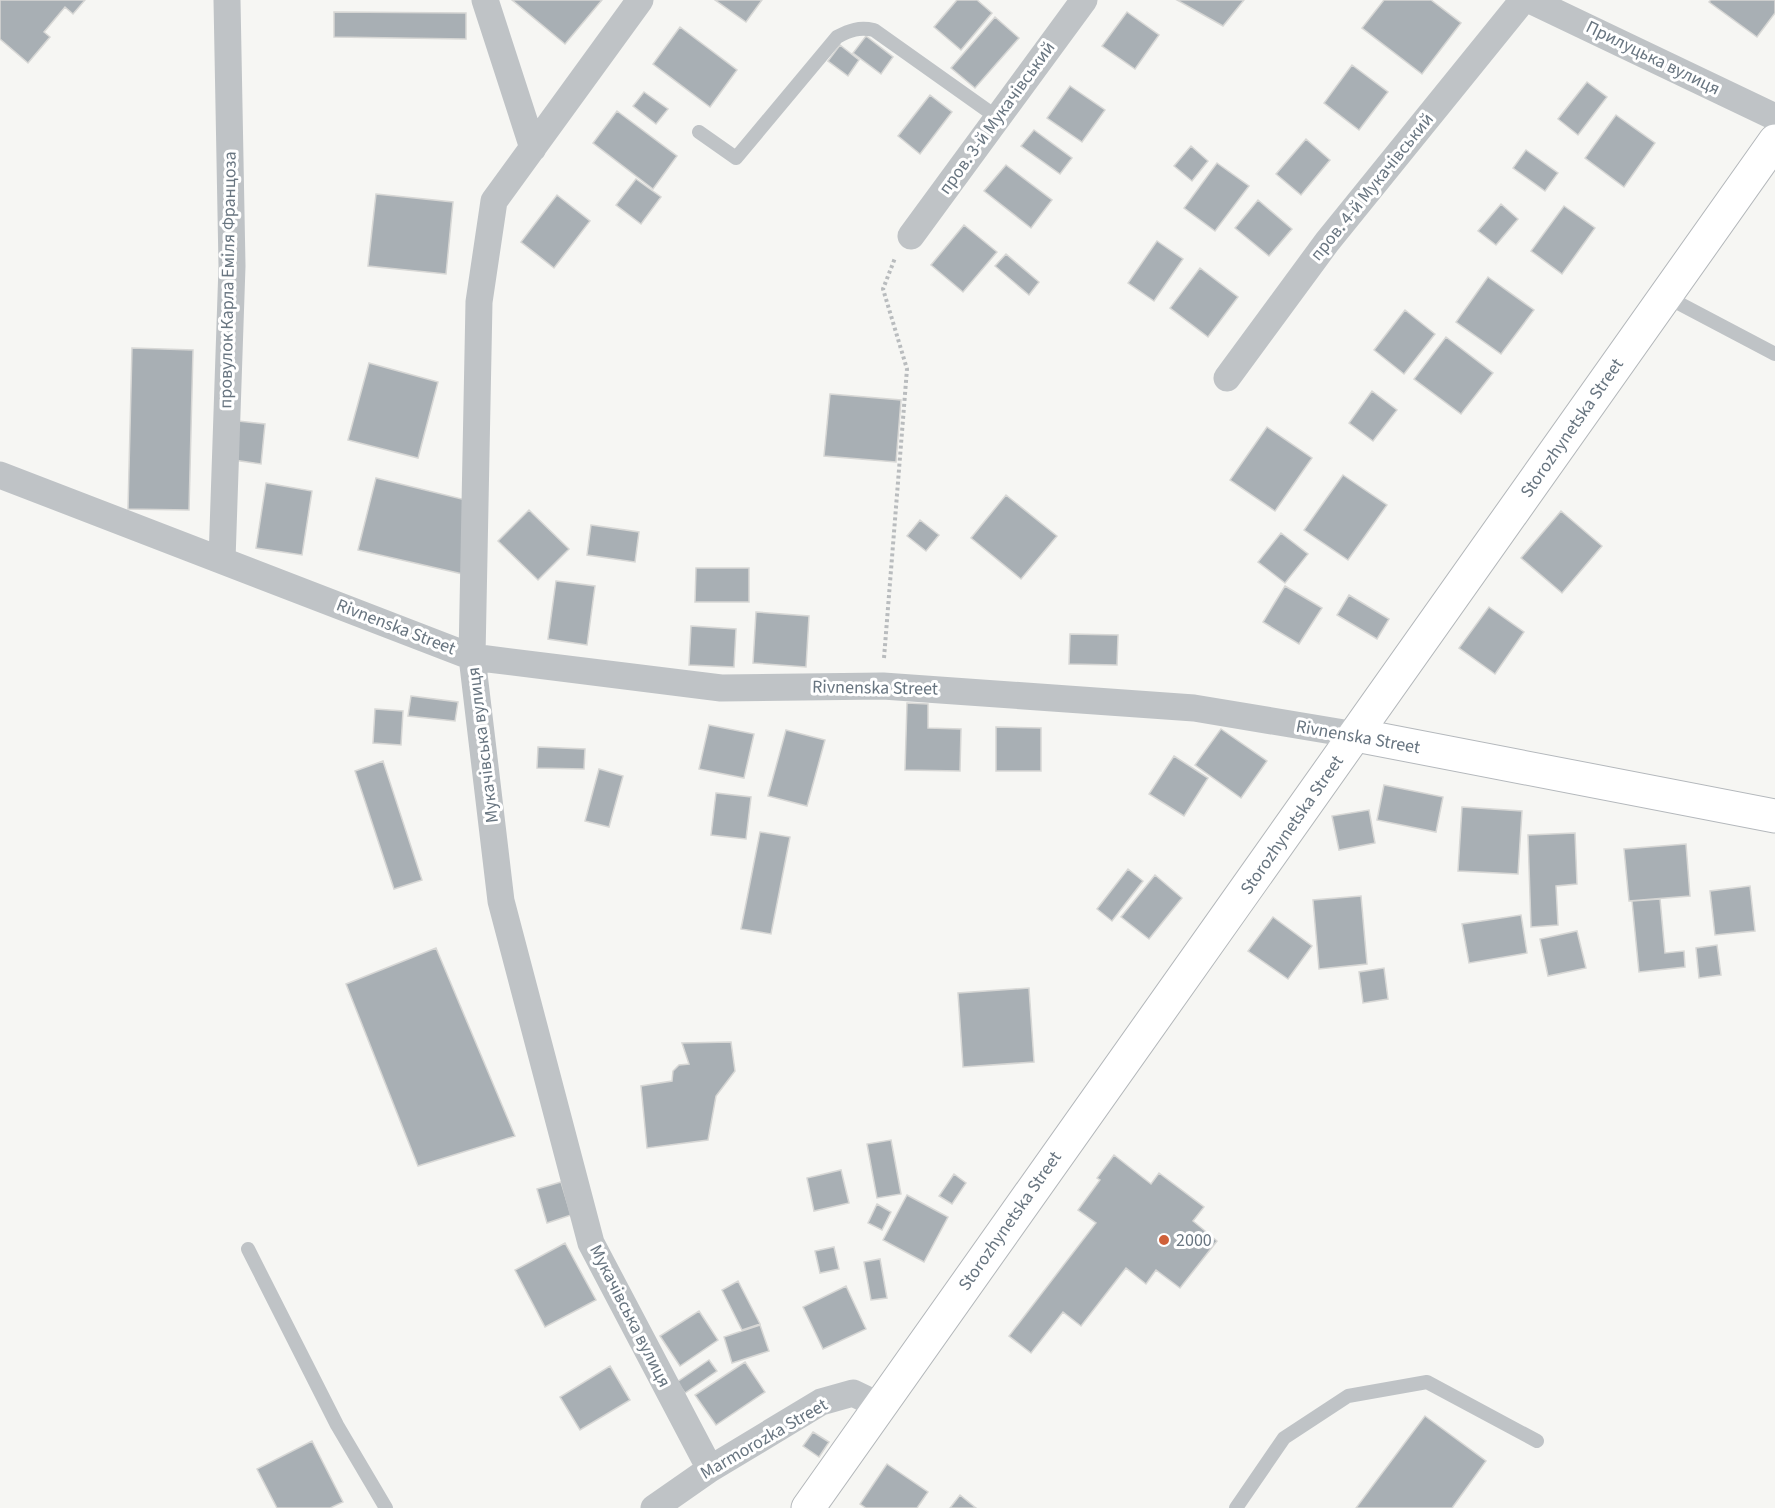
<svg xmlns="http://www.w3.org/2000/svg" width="1775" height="1508" font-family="'Source Sans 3',sans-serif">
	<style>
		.building { fill: #a8afb4; stroke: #d7d7d5; stroke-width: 1.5 }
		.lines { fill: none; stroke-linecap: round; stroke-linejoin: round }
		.secondary-casing { stroke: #b4b8bc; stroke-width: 35 }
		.primary-casing { stroke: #b3b7ba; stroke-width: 35 }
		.path { stroke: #b9bcbe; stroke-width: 4; stroke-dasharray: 3 3; stroke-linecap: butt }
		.lane { stroke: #bfc3c6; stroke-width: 14 }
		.street { stroke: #bfc3c6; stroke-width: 27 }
		.secondary { stroke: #fff; stroke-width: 33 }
		.primary { stroke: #fff; stroke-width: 33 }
		.poi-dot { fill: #cf6039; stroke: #fff; stroke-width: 2 }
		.labels { text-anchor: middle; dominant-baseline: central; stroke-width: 6; stroke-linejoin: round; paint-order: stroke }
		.street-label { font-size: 18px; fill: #687580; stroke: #fff }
		.poi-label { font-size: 18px; fill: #687580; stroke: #fff; text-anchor: start }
	</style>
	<rect width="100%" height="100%" fill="#f6f6f3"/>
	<path class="building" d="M0 0H85L73 14 65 7 44 32 50 37 28 63 0 39Z
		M512 0H602L565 44Z
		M715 0H762L746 22Z
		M957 0H977L992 13 961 50 934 27Z
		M1177 0H1244L1223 26Z
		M1384 0H1431L1461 23 1422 74 1362 28Z
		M1711 0H1775V13L1757 37 1709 2Z
		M334 12 466 13V39L334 37Z
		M1127 12 1159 35 1135 69 1102 46Z
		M995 17 1019 38 975 88 951 68Z
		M680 27 737 70 710 107 653 64Z
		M866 36 893 57 881 74 853 53Z
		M840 45 859 60 848 76 828 61Z
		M1352 65 1388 92 1359 130 1324 103Z
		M1587 82 1607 97 1578 135 1558 119Z
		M1070 86 1105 110 1082 142 1047 118Z
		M644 92 668 109 656 124 633 106Z
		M930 95 952 112 920 154 898 136Z
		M617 111 677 156 653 189 593 143Z
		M1616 115 1655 143 1624 187 1585 158Z
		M1034 130 1072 158 1060 174 1021 146Z
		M1306 139 1330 160 1301 195 1276 174Z
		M1191 146 1208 161 1192 181 1174 166Z
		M1526 150 1558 173 1545 191 1513 168Z
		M1217 163 1249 186 1215 231 1184 208Z
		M1006 165 1052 200 1031 228 984 191Z
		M636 179 661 197 641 224 616 205Z
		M376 194 453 202 446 274 368 266Z
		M557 195 590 221 554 268 521 242Z
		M1258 200 1292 229 1269 256 1235 228Z
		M1501 204 1518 219 1496 245 1478 231Z
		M1564 206 1595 228 1562 274 1531 251Z
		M964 225 997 252 963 292 931 265Z
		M1157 241 1183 259 1154 301 1128 283Z
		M1006 254 1039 282 1029 295 995 266Z
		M1200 268 1238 297 1208 337 1170 308Z
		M1488 277 1534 310 1501 354 1456 322Z
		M1405 310 1435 334 1404 374 1374 350Z
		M1446 337 1493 373 1461 414 1414 379Z
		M132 348 193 350 189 510 128 509Z
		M369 363 438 382 418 458 348 440Z
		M1372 391 1397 410 1373 441 1349 423Z
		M830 394 901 400 896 462 824 456Z
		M238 421 265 424 261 464 234 460Z
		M1267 427 1312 458 1275 511 1230 480Z
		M1343 475 1387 505 1348 560 1304 530Z
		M376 478 470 501 467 575 358 550Z
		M266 483 312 491 302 555 256 548Z
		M1006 495 1057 536 1021 579 971 538Z
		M529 510 569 549 538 580 498 541Z
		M1561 511 1602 546 1562 593 1521 558Z
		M920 520 939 535 926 551 907 536Z
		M591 525 639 532 635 562 587 555Z
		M1281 533 1308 554 1285 583 1258 562Z
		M696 568H749V602H695Z
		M556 581 595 586 587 645 548 639Z
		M1285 586 1322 608 1299 644 1263 622Z
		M1349 595 1389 619 1377 639 1337 615Z
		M1489 607 1524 632 1495 674 1459 648Z
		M756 612 809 616 806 667 753 663Z
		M691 626 736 629 734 667 689 665Z
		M1070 634 1118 635 1117 665 1069 664Z
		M411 696 458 702 455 721 408 716Z
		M907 703 928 704V728L961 729 960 771 905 770Z
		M375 709 403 711 401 745 373 743Z
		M709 725 754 734 744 778 699 769Z
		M996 727 1041 728V771H996Z
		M1221 729 1267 761 1241 798 1195 765Z
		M786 730 825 740 807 806 768 796Z
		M538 747 585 749 584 769 537 768Z
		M1174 756 1208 778 1184 816 1149 794Z
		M383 761 422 880 394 889 355 771Z
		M599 769 623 776 609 827 585 821Z
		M1384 785 1443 797 1436 832 1377 820Z
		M716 793 751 797 746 839 711 835Z
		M1462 807 1522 811 1518 874 1458 871Z
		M1369 810 1375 843 1339 850 1332 816Z
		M760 832 790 837 771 934 741 929Z
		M1575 833 1577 884 1556 886 1558 925 1531 927 1528 835Z
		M1686 844 1690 896 1629 901 1624 849Z
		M1128 869 1143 881 1112 921 1097 909Z
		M1155 875 1182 898 1149 939 1121 917Z
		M1750 886 1755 931 1715 935 1710 891Z
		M1361 896 1367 964 1319 969 1313 900Z
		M1660 899 1665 953 1684 951 1685 967 1639 972 1632 901Z
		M1521 915 1527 953 1469 963 1462 924Z
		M1273 917 1312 946 1288 979 1248 951Z
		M1577 931 1586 968 1548 976 1540 939Z
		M1717 945 1721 975 1699 978 1696 948Z
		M436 948 515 1136 418 1166 346 984Z
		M1384 968 1388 999 1363 1003 1359 972Z
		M1029 988 1034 1062 963 1067 958 993Z
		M731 1042 735 1071 716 1096 708 1140 647 1148 641 1086 672 1081 673 1071 679 1065 689 1064 682 1043Z
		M891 1140 901 1194 877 1198 867 1144Z
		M1114 1155 1151 1184 1159 1173 1204 1207 1193 1221 1217 1241 1180 1288 1156 1270 1146 1284 1126 1268 1081 1326 1063 1312 1031 1353 1009 1336 1096 1223 1078 1210 1100 1180 1097 1178Z
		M841 1170 849 1203 814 1211 807 1178Z
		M954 1174 966 1183 952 1204 939 1196Z
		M561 1182 571 1215 547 1223 537 1189Z
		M907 1195 948 1217 924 1262 883 1240Z
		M877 1204 891 1212 882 1230 868 1223Z
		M565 1243 596 1300 545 1327 515 1270Z
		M834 1247 839 1269 820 1273 815 1251Z
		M880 1259 887 1298 871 1300 864 1262Z
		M738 1281 760 1324 742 1330 722 1290Z
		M846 1286 866 1329 823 1349 803 1307Z
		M699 1311 718 1340 680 1366 660 1336Z
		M760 1325 769 1351 732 1363 724 1337Z
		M709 1360 717 1371 685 1393 677 1382Z
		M745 1362 765 1392 716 1425 695 1395Z
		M610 1366 630 1400 580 1430 560 1397Z
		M1425 1416 1486 1461 1452 1508H1356Z
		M813 1432 829 1442 819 1457 803 1446Z
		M312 1441 343 1502 330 1508H277L257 1469Z
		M887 1464 928 1492 917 1508H866L860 1504Z
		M960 1495 976 1508H950Z"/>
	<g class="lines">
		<defs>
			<path id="secondary" d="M1356 735 1775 816"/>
			<path id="primary" d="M808 1508 1775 141"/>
		</defs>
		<use href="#secondary" class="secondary-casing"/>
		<use href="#primary" class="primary-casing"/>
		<path class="path" d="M884 658 907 369 883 289 895 258"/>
		<path class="lane" d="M699 132 736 158 837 37C850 30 859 27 874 30L998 118
			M1665 296 1775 354
			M248 1249 337 1425 386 1508
			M1236 1508 1284 1438 1348 1396 1427 1382 1537 1441"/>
		<path class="street" d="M485 0 533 148
			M640 0 494 201 479 302 472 657 501 901 591 1243 710 1469
			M1530 0 1775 117
			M911 236 1084 0
			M1227 378 1327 242 1523 0
			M0 475 472 657 721 688 883 686 1194 708 1356 735
			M222 560 232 266 227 0
			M654 1508 710 1469 821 1402 853 1393 880 1406"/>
		<use href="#secondary" class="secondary"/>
		<use href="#primary" class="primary"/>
	</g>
	<circle class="poi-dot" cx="1164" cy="1240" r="6"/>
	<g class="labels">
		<g class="street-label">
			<text transform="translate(1653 58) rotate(26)">Прилуцька вулиця</text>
			<text transform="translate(997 118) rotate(-54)">пров. 3-й Мукачівський</text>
			<text transform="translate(1372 187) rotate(-51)">пров. 4-й Мукачівський</text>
			<text transform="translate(228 280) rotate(-89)">провулок Карла Еміля Францоза</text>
			<text transform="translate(1572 428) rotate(-55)">Storozhynetska Street</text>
			<text transform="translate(396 627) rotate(21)">Rivnenska Street</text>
			<text transform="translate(875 688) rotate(1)">Rivnenska Street</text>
			<text transform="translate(1358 737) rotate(10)">Rivnenska Street</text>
			<text transform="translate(483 745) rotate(-97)">Мукачівська вулиця</text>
			<text transform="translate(1292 825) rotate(-55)">Storozhynetska Street</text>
			<text transform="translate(1010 1221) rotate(-55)">Storozhynetska Street</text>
			<text transform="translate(630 1316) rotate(63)">Мукачівська вулиця</text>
			<text transform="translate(764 1439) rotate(-30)">Marmorozka Street</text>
		</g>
		<g class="poi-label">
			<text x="1176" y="1240">2000</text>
		</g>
	</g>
</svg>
